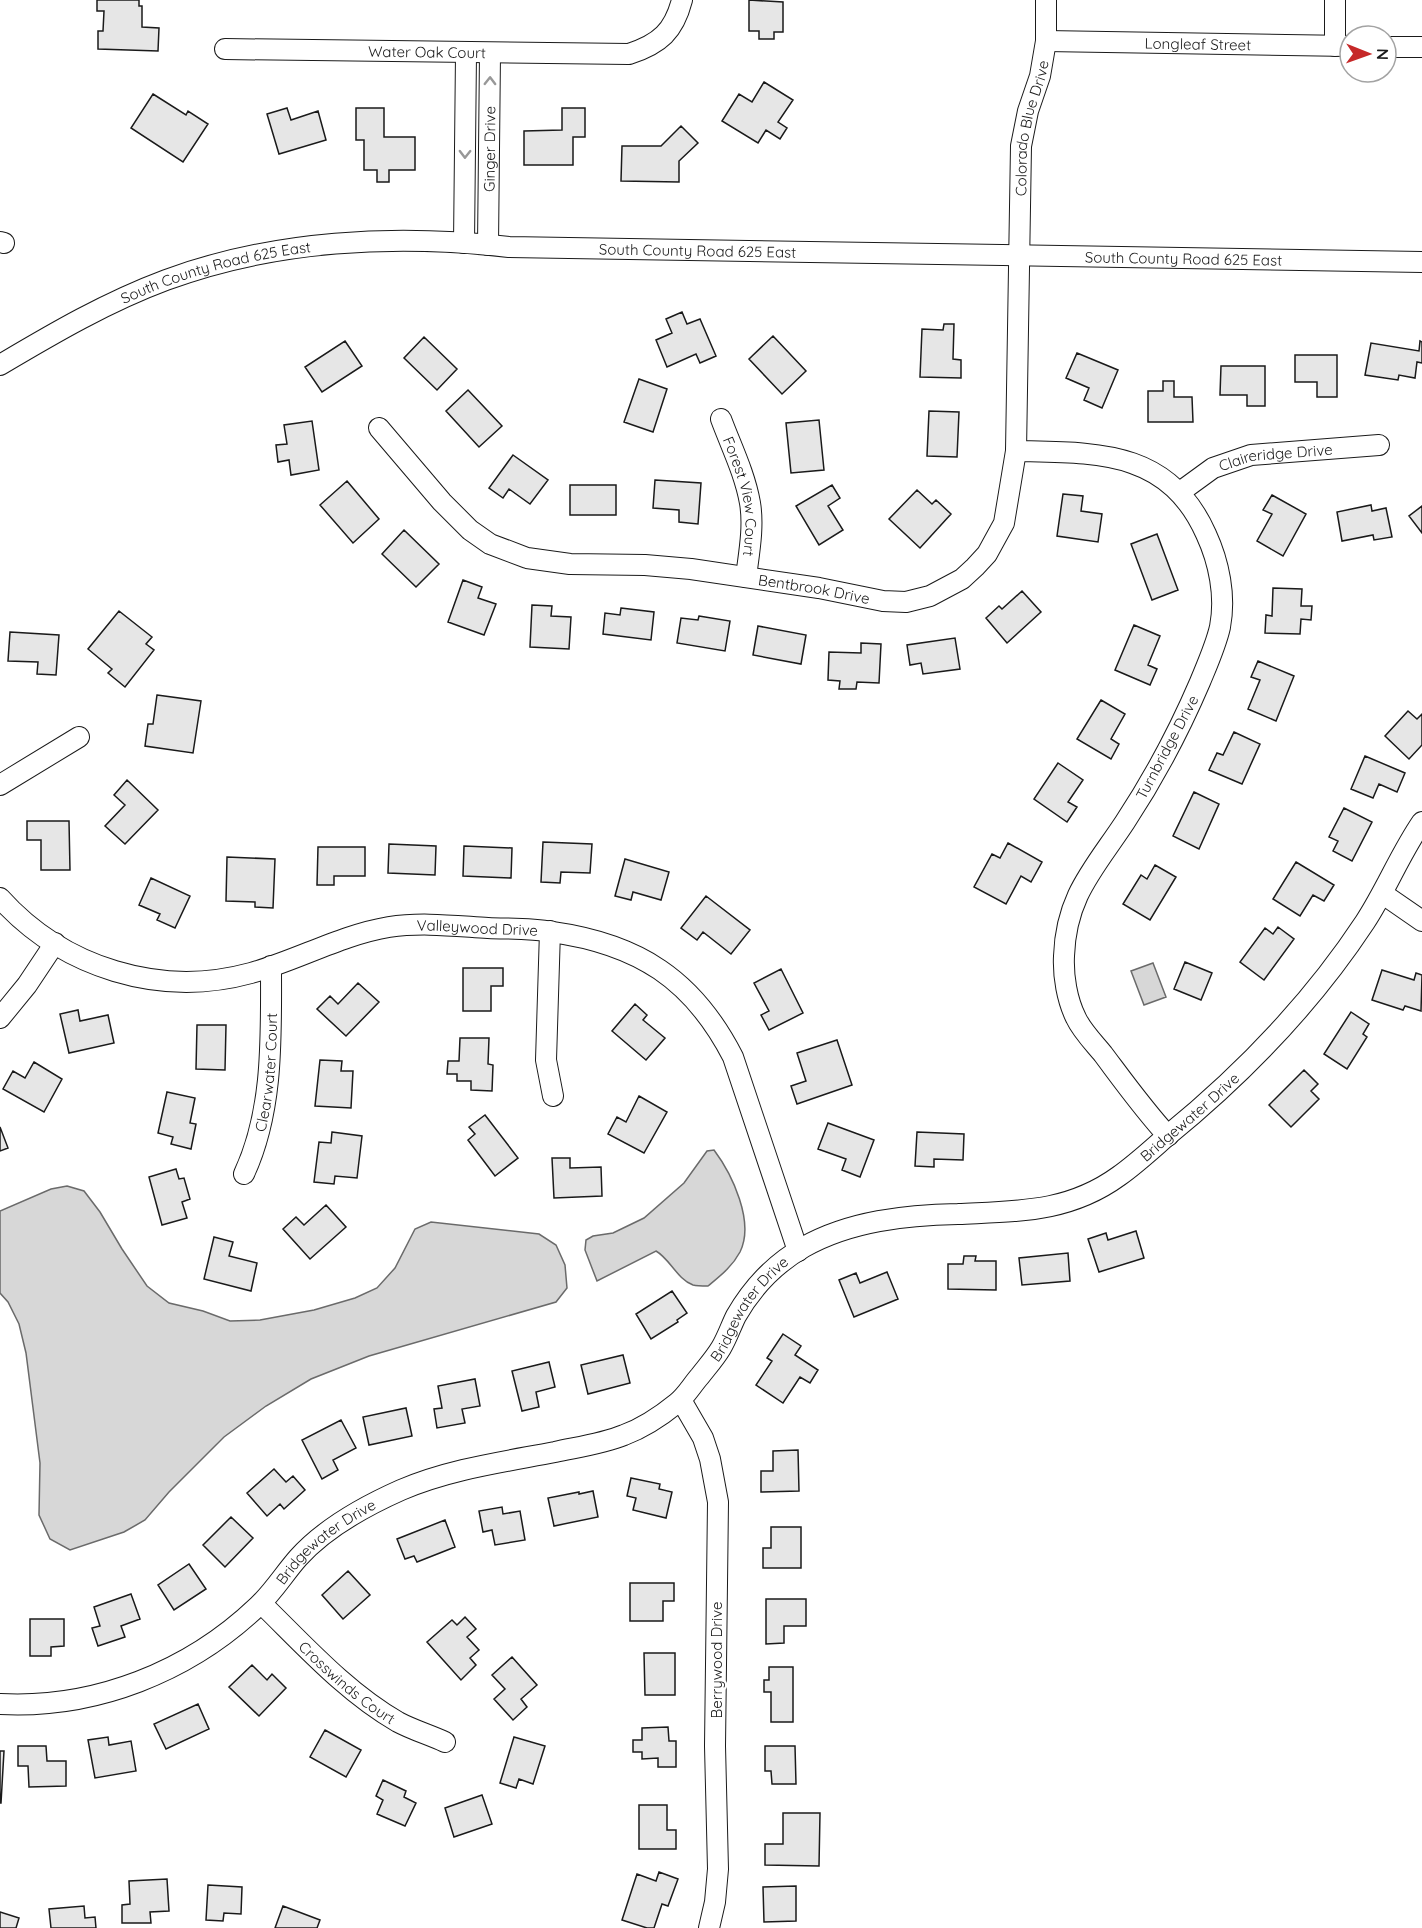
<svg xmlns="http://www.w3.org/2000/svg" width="1422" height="1928" font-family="Quicksand,sans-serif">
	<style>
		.water { fill: #d7d7d7; stroke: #6a6a6a; stroke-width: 1.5 }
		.building { fill: #e6e6e6; stroke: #1a1a1a; stroke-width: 1.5 }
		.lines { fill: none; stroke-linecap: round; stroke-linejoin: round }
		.minor-casing { stroke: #1a1a1a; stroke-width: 22 }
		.minor { stroke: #fff; stroke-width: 20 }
		.oneway { stroke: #989898 }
		.labels { text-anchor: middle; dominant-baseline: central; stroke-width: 4.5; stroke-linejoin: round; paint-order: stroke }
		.street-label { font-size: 15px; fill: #1a1a1a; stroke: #fff }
	</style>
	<rect width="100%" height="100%" fill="#fff"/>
	<path class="water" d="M1153 963 1166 997 1144 1005 1131 971Z
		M714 1150C732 1174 755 1222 740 1252 732 1267 720 1276 708 1286 703 1286 697 1286 693 1285 677 1279 670 1259 656 1251L597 1281 585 1250 586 1240 593 1236 613 1233 644 1218 684 1183 707 1151Z
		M67 1186 84 1191 100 1212 122 1249 147 1286 169 1303 203 1311 230 1321 260 1320 314 1310 355 1298 377 1288 395 1268 415 1229 431 1222 539 1234 556 1245 565 1265 567 1288 556 1302 369 1356 311 1379 266 1406 224 1437 169 1492 145 1520 124 1532 70 1550 50 1539 39 1515 40 1463 26 1353 19 1324 8 1302 0 1293V1211L51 1189Z"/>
	<path class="building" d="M97 0H139V6H142V27L159 28 158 51 98 49V31H103L104 11H97Z
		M749 0 783 2V32H774V39H759V31H749Z
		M764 82 793 100 778 122 787 128 780 139 766 130 758 143 722 121 739 94 752 102Z
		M153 94 186 115 188 111 208 124 183 162 131 128Z
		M287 108 291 120 318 111 326 140 279 154 267 114Z
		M356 108H384V137H415V170H389V182H377V170H364V140H356Z
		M562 108H585V137H573V165H524V131L562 130Z
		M681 126 698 143 679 161V182L621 181 622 146H661Z
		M682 312 687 324 700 319 716 356 700 363 696 354 667 367 656 340 672 333 666 319Z
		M944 324H954L953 359 961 360V378L920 377 922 329 943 330Z
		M773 336 806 371 782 394 749 359Z
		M424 337 457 369 437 390 404 358Z
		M345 341 362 366 322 392 305 367Z
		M1420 341 1422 342V363L1417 362 1415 378 1399 375 1398 380 1365 375 1371 343 1419 351Z
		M1077 353 1118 370 1102 408 1084 400 1089 388 1066 378Z
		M1295 355H1337V397H1317V382H1295Z
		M1221 366H1265V406H1247V395H1220Z
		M639 379 667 389 653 432 624 422Z
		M1163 381H1174V397H1192L1193 422H1148V391H1163Z
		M468 390 502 426 479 447 446 411Z
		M929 411 959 412 957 457 927 456Z
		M819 420 824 470 791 473 786 423Z
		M312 421 319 470 291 475 289 460 278 462 276 445 287 444 284 425Z
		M513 455 548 480 530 504 509 489 503 498 489 488Z
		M655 480 701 483 698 524 679 522V510L653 508Z
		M347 481 379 519 353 543 320 505Z
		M570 485H616V515H570Z
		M832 485 840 498 828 506 843 530 819 545 796 506Z
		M917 490 932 504 936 500 951 514 920 548 889 519Z
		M1063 494 1083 496 1081 511 1102 514 1098 542 1057 536Z
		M1272 495 1306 514 1283 556 1257 541 1272 514 1263 510Z
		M1371 505 1372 511 1386 508 1392 537 1374 540 1373 535 1342 541 1337 512Z
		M1422 506V533L1409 516Z
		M404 530 439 564 416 587 382 554Z
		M1157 534 1178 590 1152 600 1131 544Z
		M463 580 482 587 478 598 496 604 484 635 448 622Z
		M1273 588 1302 589 1301 606H1312L1311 620 1301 619 1300 634 1265 633 1266 615 1272 616Z
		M1022 591 1041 612 1007 643 986 618 999 606 1002 609Z
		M532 605 552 606 551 616 571 617 569 649 530 647Z
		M621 608 654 612 651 640 603 634 605 613 620 615Z
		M119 611 152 637 146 644 154 650 125 687 108 673 112 669 88 649Z
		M699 616 730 621 725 651 677 643 681 618 698 620Z
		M1134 625 1160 636 1148 665 1157 669 1150 685 1115 670Z
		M758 626 806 635 801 664 753 655Z
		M10 632 59 635 56 675 37 674 38 662 8 661Z
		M955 638 960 669 923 674 921 663 910 665 907 645Z
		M861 643 881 644 879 683 857 682 856 689H839L840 681 828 680 829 652 861 653Z
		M1258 661 1294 676 1276 721 1248 709 1260 680 1251 677Z
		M157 695 201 701 193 753 145 746 148 724H153Z
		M1101 700 1125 714 1111 739 1119 744 1111 759 1077 739Z
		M1408 711 1417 719 1422 714V745L1409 759 1385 736Z
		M1234 732 1260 744 1242 784 1209 770 1217 753 1223 755Z
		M1365 756 1405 773 1397 792 1379 784 1373 798 1351 789Z
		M1058 763 1083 780 1068 802 1077 807 1067 822 1034 799Z
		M127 780 158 810 125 844 105 826 125 805 114 795Z
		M1194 792 1219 804 1199 849 1173 836Z
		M1344 808 1372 822 1352 861 1333 851 1338 841 1329 837Z
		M27 821H69L70 870H41V840H27Z
		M543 842 592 844 590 873 561 872 560 883 541 882Z
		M1008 843 1042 862 1031 882 1021 876 1006 904 974 887 992 854 1000 858Z
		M389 844 436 846 435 875 388 873Z
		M464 846 512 848 511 878 463 876Z
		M318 847H365V876H334V885H317Z
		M227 857 275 859 273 908 255 907V902L226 901Z
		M625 859 669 872 661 900 633 892 631 900 615 896Z
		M1296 862 1334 885 1324 901 1313 895 1300 916 1273 899Z
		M1155 865 1176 877 1150 920 1123 904 1141 875 1147 879Z
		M151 878 190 896 175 928 157 920 160 914 139 905Z
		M706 896 750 930 731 954 703 932 697 940 681 928Z
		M1278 927 1294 939 1264 980 1240 962 1265 928 1273 934Z
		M1185 962 1212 973 1201 1000 1174 989Z
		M463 968H503V986H491V1011H463Z
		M781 969 803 1013 769 1030 761 1015 769 1011 754 983Z
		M1382 970 1414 980 1416 973 1422 975 1421 1011 1405 1006 1403 1010 1372 1000Z
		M358 983 379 1002 346 1036 317 1009 330 996 338 1004Z
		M635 1004 647 1015 643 1020 665 1038 646 1060 612 1031Z
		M78 1010 80 1021 108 1015 114 1043 69 1053 60 1014Z
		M1351 1012 1369 1024 1363 1034 1367 1037 1347 1069 1324 1054Z
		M197 1025H226L225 1070 196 1069Z
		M460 1038H489L488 1064 493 1065 492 1091 471 1090V1081H457V1074H447L448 1061H459Z
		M837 1040 852 1085 797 1104 791 1086 806 1081 797 1053Z
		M320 1060 342 1061 341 1071H353L351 1108 315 1106Z
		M34 1062 62 1079 44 1112 3 1089 13 1071 25 1078Z
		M1304 1070 1318 1084 1311 1091 1319 1099 1291 1127 1269 1105Z
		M167 1092 195 1098 190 1123 196 1124 191 1149 171 1144 173 1137 158 1133Z
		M639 1096 667 1112 644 1153 608 1134 617 1117 626 1122Z
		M485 1115 518 1158 495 1176 468 1140 475 1134 469 1127Z
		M828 1123 874 1140 860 1177 842 1170 846 1159 818 1149Z
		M0 1127 8 1148 0 1151Z
		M332 1132 362 1136 357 1178 335 1176 334 1184 314 1182 319 1142 331 1143Z
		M917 1132 964 1134 963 1160 934 1159V1167L915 1166Z
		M552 1158H570V1168L601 1167 602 1196 554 1198Z
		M176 1169 179 1179 184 1178 190 1199 182 1202 187 1218 162 1225 149 1177Z
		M326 1205 346 1227 310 1259 283 1229 296 1217 304 1225Z
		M1136 1231 1144 1258 1099 1272 1088 1239 1106 1233 1108 1240Z
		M214 1237 233 1242 229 1256 257 1263 251 1291 204 1279Z
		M1068 1253 1070 1281 1022 1285 1019 1258Z
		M964 1256H976L975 1261H996V1290L948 1289V1264H963Z
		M887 1272 898 1299 854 1317 839 1280 856 1273 860 1283Z
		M672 1291 687 1313 677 1320 678 1322 651 1339 636 1314Z
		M783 1334 801 1346 795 1355 818 1370 810 1383 800 1377 783 1403 756 1385 772 1361 767 1358Z
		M623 1355 630 1383 588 1394 581 1365Z
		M549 1362 555 1387 536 1392 539 1407 522 1411 512 1371Z
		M475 1379 480 1406 462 1409 465 1423 437 1428 434 1409 442 1408 438 1386Z
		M406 1408 412 1436 369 1445 363 1417Z
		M341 1420 356 1448 333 1460 338 1470 322 1479 302 1440Z
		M798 1450 799 1491 761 1492V1471H773V1451Z
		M274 1469 286 1482 293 1476 305 1490 284 1509 280 1504 267 1516 247 1493Z
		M631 1478 660 1484 659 1489 672 1492 666 1518 633 1510 636 1498 627 1496Z
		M593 1491 598 1517 554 1526 548 1498 579 1492V1494Z
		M502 1507 503 1514 520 1511 525 1540 495 1545 492 1530 483 1532 479 1511Z
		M231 1517 253 1538 225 1567 203 1545Z
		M445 1520 455 1547 417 1562 414 1556 405 1559 397 1539Z
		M771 1527H801V1568H763V1548H771Z
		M189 1564 206 1589 174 1610 158 1585Z
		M348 1571 370 1595 343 1619 322 1595Z
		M630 1583H674V1601H663V1621H630Z
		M131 1594 140 1619 121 1626 125 1637 98 1646 92 1628 100 1626 94 1607Z
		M766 1599H806V1626H784V1643L766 1644Z
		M465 1617 476 1629 467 1637 479 1650 470 1658 476 1665 461 1680 427 1642 452 1620 457 1625Z
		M30 1619H64V1646L51 1647V1656H30Z
		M644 1653H675V1695H645Z
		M512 1657 537 1685 521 1699 527 1707 513 1720 494 1699 505 1689 492 1675Z
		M252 1665 267 1680 272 1674 286 1688 259 1716 229 1687Z
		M769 1667H793V1722H771V1692H764V1680H769Z
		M198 1704 209 1729 166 1749 154 1724Z
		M668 1727 669 1741H676V1767H658V1758L642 1759V1752H633V1740H642V1728Z
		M325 1730 361 1750 346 1777 310 1757Z
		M108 1737 109 1745 131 1741 136 1771 95 1778 88 1740Z
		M514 1737 545 1746 533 1784 519 1779 516 1788 500 1783Z
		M18 1746H46L47 1761H66V1786L29 1787 28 1766H18Z
		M765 1746H795L796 1784H772L771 1771H765Z
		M0 1751H4L1 1803H0Z
		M383 1780 406 1791 404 1797 416 1803 405 1826 377 1814 383 1800 376 1796Z
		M482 1795 492 1824 454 1837 445 1808Z
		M639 1805H667V1830H676V1849H639Z
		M783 1813H820L819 1866 765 1865V1844H783Z
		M659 1872 678 1879 668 1906 662 1904 654 1928H647L622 1920 637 1874 656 1881Z
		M167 1879 169 1911 150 1912 151 1923H122V1905L130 1904 129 1881Z
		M208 1885 242 1887 241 1914 224 1913 223 1921 206 1920Z
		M796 1886V1921L764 1922 763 1887Z
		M84 1906 85 1918 95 1917 96 1928H51L49 1909Z
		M283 1906 320 1920 317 1928H275Z
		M0 1912 19 1918 16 1928H0Z"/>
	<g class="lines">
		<defs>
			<g id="minor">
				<path id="s1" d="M1046 41 1350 46"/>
				<path d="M1335 46V0"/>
				<path d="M1386 47H1422"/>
				<path id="s2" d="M225 49 629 54C660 44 674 31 682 0"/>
				<path d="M0 242 4 243"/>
				<path d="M464 243 466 54"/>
				<path id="s3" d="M488 245 490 54"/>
				<path id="s4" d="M0 365C54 333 107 302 166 280 274 240 395 234 509 247L1422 262"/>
				<path id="s5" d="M721 419C731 446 745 474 750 503 754 527 749 553 746 577"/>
				<path id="s6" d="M379 428 442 502 470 530 490 544 527 558 570 564 645 565 691 569 819 588 883 601 906 602 930 596 962 579 975 567 987 554 1004 523 1016 451 1021 146 1028 111 1040 76 1046 41V0"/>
				<path d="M1016 451C1096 453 1168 449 1206 534 1219 562 1226 596 1220 627 1216 645 1207 665 1200 682 1179 731 1154 778 1125 822 1094 869 1066 896 1064 956 1063 976 1067 1000 1076 1018 1082 1031 1094 1043 1103 1054 1124 1082 1144 1110 1168 1136"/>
				<path id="s7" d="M1180 492 1213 468 1251 455 1379 445"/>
				<path d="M0 785 79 737"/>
				<path d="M1383 894 1422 921"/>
				<path id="s8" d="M0 898C63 968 160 998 251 973 298 960 341 935 389 927 422 922 455 926 488 928 509 929 531 928 552 932 638 944 693 979 733 1057L798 1251"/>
				<path d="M550 931 546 1060 553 1096"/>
				<path d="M0 1018 27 985 55 943"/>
				<path id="s9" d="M244 1174C274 1110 271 1035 271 966"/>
				<path d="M681 1400 703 1438 710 1459 718 1502 715 1746 718 1869 715 1902 709 1928"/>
				<path id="s10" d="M262 1604C305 1646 346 1692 398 1722 413 1730 430 1735 445 1742"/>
				<path id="s11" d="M0 1704C95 1709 189 1672 258 1606 273 1592 284 1574 298 1558 324 1529 365 1506 401 1490 450 1469 503 1462 555 1452 578 1447 602 1444 624 1435 643 1428 661 1416 677 1403 686 1396 692 1385 700 1376 707 1367 715 1358 721 1348 727 1338 731 1326 736 1316 752 1288 776 1263 804 1247 850 1221 906 1215 958 1214 1017 1211 1068 1213 1119 1176 1136 1164 1151 1150 1167 1136 1243 1074 1311 1004 1365 922 1386 890 1400 854 1422 822"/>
			</g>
		</defs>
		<use href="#minor" class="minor-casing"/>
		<use href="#minor" class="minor"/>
	</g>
	<defs><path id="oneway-chevron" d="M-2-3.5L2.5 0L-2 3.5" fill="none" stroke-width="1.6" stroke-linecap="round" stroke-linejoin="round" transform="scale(1.5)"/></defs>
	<g class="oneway">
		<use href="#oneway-chevron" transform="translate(490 81) rotate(-89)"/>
		<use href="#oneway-chevron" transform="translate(465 154) rotate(91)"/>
	</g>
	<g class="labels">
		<g class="street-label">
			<text stroke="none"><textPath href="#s1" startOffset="152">Longleaf Street</textPath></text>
			<text stroke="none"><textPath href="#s2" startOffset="202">Water Oak Court</textPath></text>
			<text stroke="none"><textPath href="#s6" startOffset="1112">Colorado Blue Drive</textPath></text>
			<text stroke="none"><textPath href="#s3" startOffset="96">Ginger Drive</textPath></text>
			<text stroke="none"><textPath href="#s4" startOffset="723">South County Road 625 East</textPath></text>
			<text stroke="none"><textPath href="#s4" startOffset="1209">South County Road 625 East</textPath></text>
			<text stroke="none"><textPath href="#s4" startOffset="237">South County Road 625 East</textPath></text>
			<text stroke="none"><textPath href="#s7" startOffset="105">Claireridge Drive</textPath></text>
			<text stroke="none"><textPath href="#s5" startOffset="81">Forest View Court</textPath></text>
			<text stroke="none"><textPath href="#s6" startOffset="490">Bentbrook Drive</textPath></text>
			<text transform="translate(1167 747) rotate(-62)">Turnbridge Drive</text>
			<text stroke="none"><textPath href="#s8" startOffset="510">Valleywood Drive</textPath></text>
			<text stroke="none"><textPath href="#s9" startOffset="105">Clearwater Court</textPath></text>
			<text stroke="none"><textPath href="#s11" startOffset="1386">Bridgewater Drive</textPath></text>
			<text stroke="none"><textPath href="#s11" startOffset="882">Bridgewater Drive</textPath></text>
			<text stroke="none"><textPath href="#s11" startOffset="378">Bridgewater Drive</textPath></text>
			<text transform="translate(716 1660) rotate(-90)">Berrywood Drive</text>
			<text stroke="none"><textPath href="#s10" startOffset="116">Crosswinds Court</textPath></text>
		</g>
	</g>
	<g transform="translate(1368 54) rotate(91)"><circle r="28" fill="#ffffff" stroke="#a3a3a3" stroke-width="1.5"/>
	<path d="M0-4.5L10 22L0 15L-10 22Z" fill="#c62828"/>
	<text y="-9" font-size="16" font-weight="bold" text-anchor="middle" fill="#1a1a1a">N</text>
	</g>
</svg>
